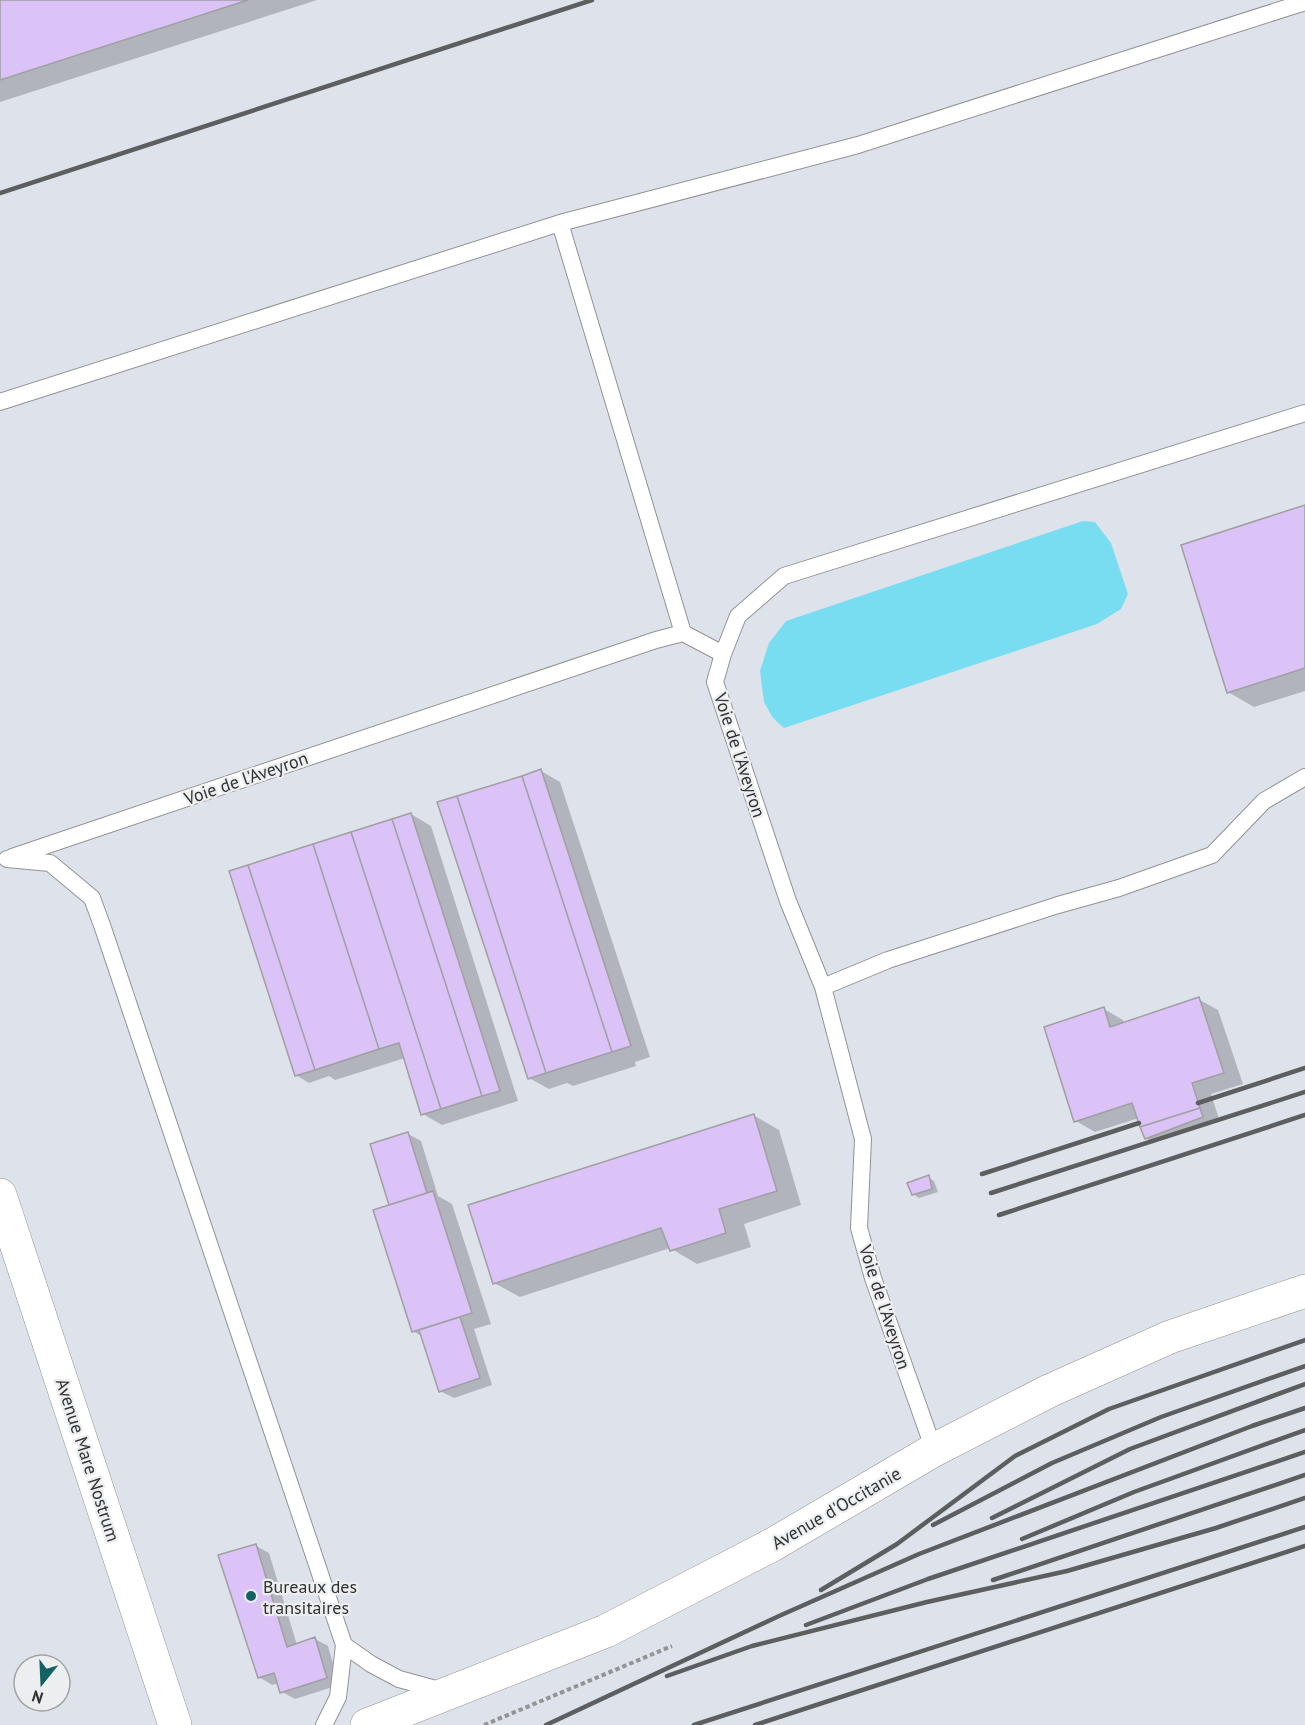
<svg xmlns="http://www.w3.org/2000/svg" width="1305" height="1725" font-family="'PT Sans',sans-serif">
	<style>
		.built { fill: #dee2eb; fill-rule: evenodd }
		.water { fill: #79ddf2 }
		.shadow { fill: #0003 }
		.building { fill: #dbc2f7; stroke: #a09fa1; stroke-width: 1.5 }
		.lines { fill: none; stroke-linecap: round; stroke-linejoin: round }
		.lane-casing { stroke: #929396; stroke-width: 18 }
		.street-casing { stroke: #929396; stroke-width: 34 }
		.path { stroke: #939495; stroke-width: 4; stroke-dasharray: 4.5 3; stroke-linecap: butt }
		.lane { stroke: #fff; stroke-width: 16 }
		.street { stroke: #fff; stroke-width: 33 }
		.rail { stroke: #5d5e5f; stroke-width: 4.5 }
		.poi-dot { fill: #126263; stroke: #edeef0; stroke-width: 2 }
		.labels { text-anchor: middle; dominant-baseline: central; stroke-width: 4.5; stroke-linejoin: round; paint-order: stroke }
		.street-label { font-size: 18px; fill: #313233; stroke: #edeef0 }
		.poi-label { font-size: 18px; fill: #313233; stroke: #edeef0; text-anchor: start }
	</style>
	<rect width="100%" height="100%" fill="#edeef0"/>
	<path class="built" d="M0 0H1305V1725H0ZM24 1665H60V1701H24Z"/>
	<path class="water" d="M1083 521 1095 522 1111 543 1128 594 1121 609 1097 624 784 728 773 718 764 702 760 671 769 643 786 621Z"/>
	<path class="shadow" d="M0 0H317L0 102Z
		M1305 507V691L1254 707 1228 692Z
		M541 771 560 782 650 1057 635 1062 636 1066 573 1086 567 1083 549 1089 529 1078Z
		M411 814 431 826 518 1101 442 1125 423 1114 405 1058 335 1080 329 1076 309 1083 296 1075Z
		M1198 999 1218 1010 1243 1084 1211 1094 1219 1119 1152 1142 1146 1138 1139 1118 1095 1132 1076 1121 1104 1009 1123 1020 1124 1023Z
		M753 1115 779 1130 801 1205 744 1224 751 1247 697 1264 670 1248 520 1297 494 1283Z
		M408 1134 421 1141 438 1196 452 1204 491 1324 474 1329 492 1385 454 1398 440 1391 423 1337 413 1331 391 1206Z
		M928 1177 934 1181 938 1192 919 1198 913 1194Z
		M256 1546 269 1553 297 1645 315 1639 328 1646 339 1685 295 1699 282 1692 279 1683 272 1685 259 1677Z"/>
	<path class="building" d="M0 0H248L0 80Z
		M1305 505V668L1227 693 1181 545Z
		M541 769 631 1046 612 1052 522 776Z
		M522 776 612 1052 546 1073 457 796Z
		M457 796 546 1073 528 1079 437 802Z
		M411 813 500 1091 482 1096 392 819Z
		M392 819 482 1096 441 1109 351 832Z
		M351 832 441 1109 421 1115 399 1043 379 1049 313 844Z
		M313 844 379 1049 315 1070 248 865Z
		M248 865 315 1070 295 1076 229 871Z
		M1199 997 1224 1073 1192 1083 1200 1108 1140 1127 1132 1103 1074 1122 1044 1027 1104 1007 1110 1027Z
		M1200 1108 1203 1117 1145 1139 1140 1127Z
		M754 1114 777 1191 719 1209 726 1233 670 1251 661 1228 493 1284 468 1205Z
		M408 1132 427 1193 389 1205 370 1144Z
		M929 1175 932 1189 912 1195 907 1183Z
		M433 1191 472 1313 412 1332 373 1210Z
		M460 1317 480 1378 439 1392 419 1330Z
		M256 1544 287 1647 315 1637 327 1678 280 1693 274 1673 258 1678 218 1555Z"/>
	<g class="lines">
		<defs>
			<path id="lane" d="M560 223 683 633
				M0 402 560 223 858 145 1305 2
				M12 857 656 640 683 633 723 654
				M7 859 50 863 92 898 103 928 344 1645 338 1697 324 1725
				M823 987 888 960 1058 905 1119 888 1212 855 1264 801 1305 777
				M934 1450 873 1278 859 1228 863 1139 823 987 788 901 715 682 723 654 738 616 784 576 1305 413
				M344 1645 371 1664 399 1679 443 1691"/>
			<path id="street" d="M0 1195 175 1725
				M367 1725 606 1631 772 1545 934 1450 1049 1391 1170 1337 1305 1291"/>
		</defs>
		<use href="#lane" class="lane-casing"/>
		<use href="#street" class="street-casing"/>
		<path class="path" d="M484 1725 672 1646"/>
		<use href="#lane" class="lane"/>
		<use href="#street" class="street"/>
		<path class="rail" d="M0 193 592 0
			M1198 1103 1305 1068
			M982 1174 1139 1123
			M991 1193 1305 1092
			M999 1215 1305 1115
			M992 1518 1130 1449 1305 1384
			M933 1525 1052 1463 1161 1417 1305 1366
			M1022 1539 1134 1492 1305 1430
			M993 1580 1305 1475
			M821 1590 897 1544 1015 1456 1109 1409 1305 1340
			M806 1625 928 1579 1305 1452
			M667 1676 752 1646 927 1602 1067 1571 1216 1528 1305 1498
			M546 1725 779 1616 919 1554 1252 1426 1305 1408
			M694 1725 1305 1527
			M755 1725 1305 1546"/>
	</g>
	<circle class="poi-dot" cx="251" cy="1596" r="6"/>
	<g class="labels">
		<g class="street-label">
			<text transform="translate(740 755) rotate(72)">Voie de l'Aveyron</text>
			<text transform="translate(246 778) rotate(-19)">Voie de l'Aveyron</text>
			<text transform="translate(885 1307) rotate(72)">Voie de l'Aveyron</text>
			<text transform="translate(88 1460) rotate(72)">Avenue Mare Nostrum</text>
			<text transform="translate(836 1508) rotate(-30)">Avenue d'Occitanie</text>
		</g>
		<g class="poi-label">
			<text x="263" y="1586">Bureaux des<tspan x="263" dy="21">transitaires</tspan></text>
		</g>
	</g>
	<g transform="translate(42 1683) rotate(198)"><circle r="28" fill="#edeef0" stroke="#a2a3a4" stroke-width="1.5"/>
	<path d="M0-4.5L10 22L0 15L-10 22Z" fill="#126263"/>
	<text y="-9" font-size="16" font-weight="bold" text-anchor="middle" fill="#313233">N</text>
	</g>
</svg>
